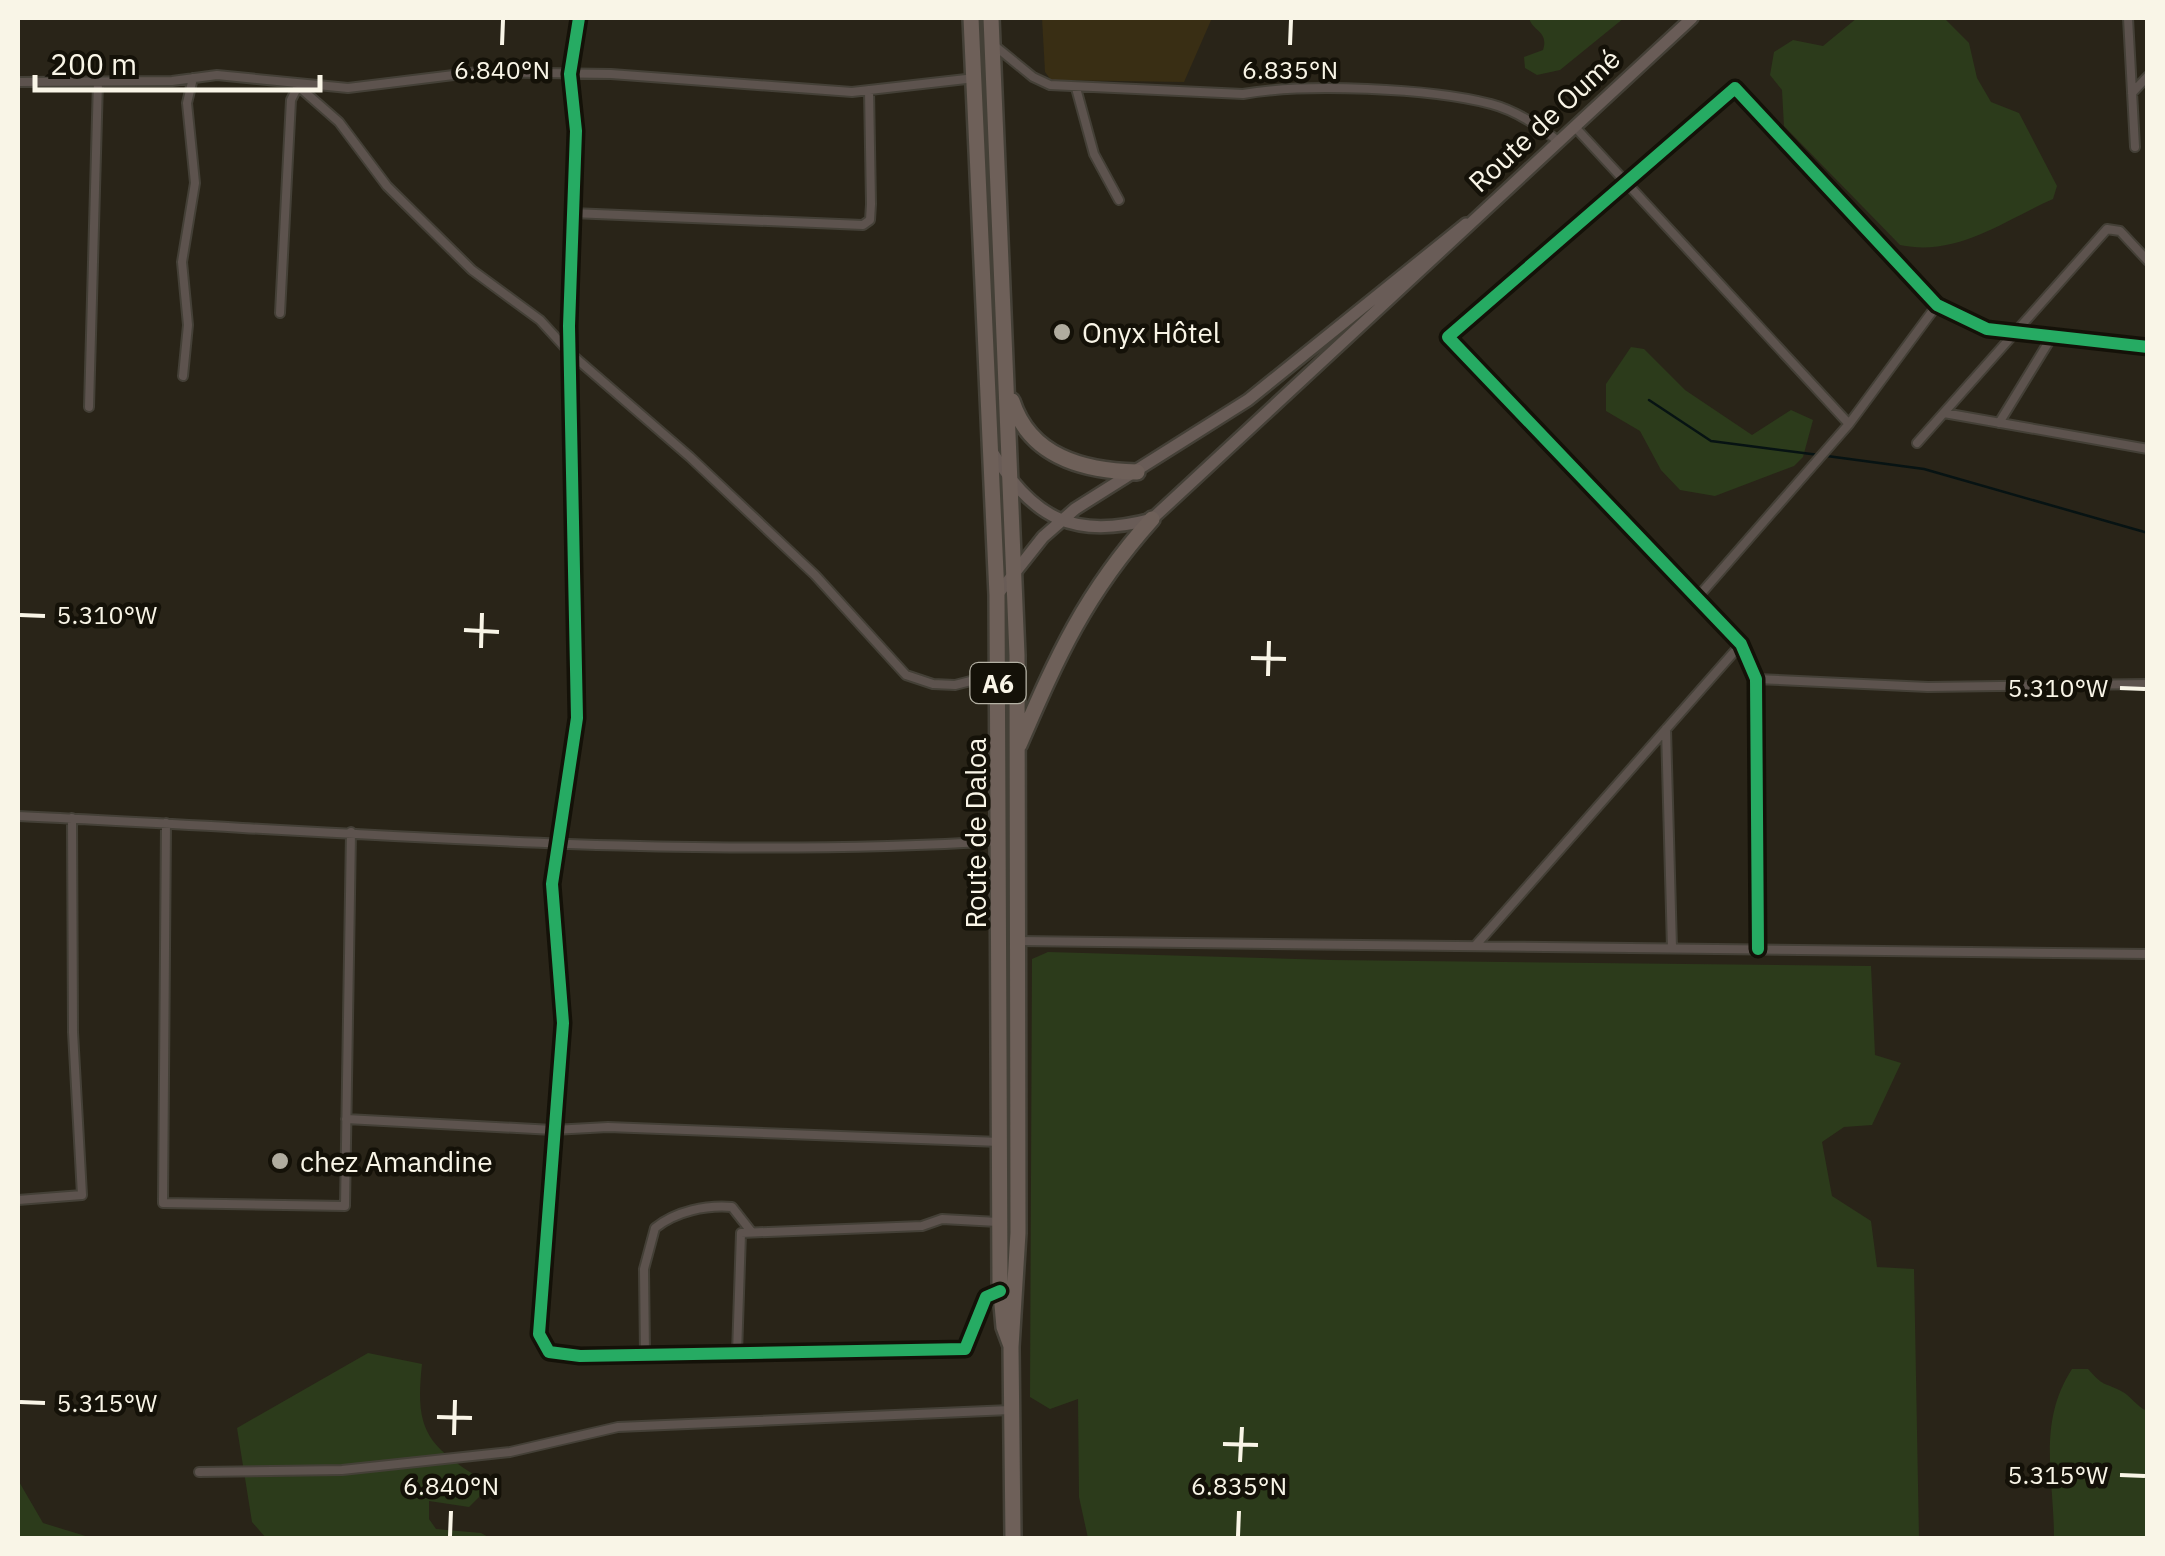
<svg xmlns="http://www.w3.org/2000/svg" width="2165" height="1556" font-family="'IBM Plex Sans',sans-serif">
	<style>
		.built { fill: #392e14 }
		.green { fill: #2c3b1b }
		.lines { fill: none; stroke-linecap: round; stroke-linejoin: round }
		.stream { stroke: #071313; stroke-width: 2.5 }
		.street-casing { stroke: #444037; stroke-width: 12 }
		.secondary-casing { stroke: #444037; stroke-width: 16 }
		.highway-casing { stroke: #444037; stroke-width: 20 }
		.street { stroke: #5d534e; stroke-width: 8 }
		.secondary { stroke: #695c57; stroke-width: 11 }
		.highway { stroke: #6e6059; stroke-width: 15 }
		.cycleway-casing { stroke: #141108; stroke-width: 19 }
		.cycleway { stroke: #26ab63; stroke-width: 12 }
		.ticks { fill: none; stroke: #f9f5e7; stroke-width: 4 }
		.poi-dot { fill: #b0ac9f; stroke: #141108; stroke-width: 4 }
		.labels { text-anchor: middle; dominant-baseline: central; stroke-width: 9; stroke-linejoin: round; paint-order: stroke }
		.shield { fill: #141108; stroke: #b4b1a4; stroke-width: 2.5 }
		.shield-label { font-size: 25px; font-weight: bold; fill: #f9f5e7 }
		.street-label { font-size: 28px; fill: #f9f5e7; stroke: #141108 }
		.poi-label { font-size: 28px; fill: #f9f5e7; stroke: #141108; text-anchor: start }
		.ticks-label { font-size: 25px; text-anchor: middle; fill: #f9f5e7; stroke: #141108; stroke-width: 9; stroke-linejoin: round; paint-order: stroke }
	</style>
	<rect width="100%" height="100%" fill="#292418"/>
	<path class="built" d="M1042 18H1212L1184 82 1051 80 1045 72Z"/>
	<path class="green" d="M1529 18H1624L1560 70 1537 75 1525 68 1524 57 1543 50C1549 31 1533 32 1529 18Z
		M1857 18H1944L1969 43 1977 78 1991 102 2019 113 2057 186 2053 199C2003 221 1957 257 1900 245L1784 126 1782 90 1770 75 1774 52 1793 40 1823 46Z
		M1631 347 1644 349 1685 390 1752 435 1791 410 1813 420 1803 457 1794 466 1715 496 1680 490 1661 470 1640 431 1606 411V384Z
		M1048 952 1332 960 1871 966 1875 1055 1901 1063 1872 1125 1844 1127 1822 1142 1832 1196 1871 1221 1877 1267 1914 1269 1919 1538H1088L1079 1497 1078 1399 1050 1409 1030 1397 1032 959Z
		M368 1353 422 1364C415 1428 425 1444 479 1478L481 1495 469 1507 429 1501V1519L436 1529 481 1533 490 1538H266L252 1522 237 1428Z
		M2072 1369H2088C2105 1388 2102 1381 2121 1391 2131 1396 2136 1406 2147 1411V1538H2054C2054 1477 2037 1423 2072 1369Z
		M18 1464V1480L43 1523 92 1538H18Z"/>
	<g class="lines">
		<path class="stream" d="M1649 400 1711 441 1819 455
			M1827 456 1924 469 2148 533"/>
		<defs>
			<path id="street" d="M579 18 570 74 576 131 569 326 577 718 552 884 563 1023 539 1334 549 1352 580 1356 965 1349 986 1297 1000 1291
				M2128 18 2135 147
				M995 46 1033 77 1050 85 1243 94C1305 83 1430 88 1491 104 1514 110 1539 126 1558 141
				M18 82 172 81 217 75 348 88 478 72 611 74 852 92 975 78
				M1076 88 1094 154 1119 200
				M2132 93 2148 76
				M1574 126 1849 424
				M572 213 863 225 870 220 871 204 869 90
				M280 313 291 100 298 86 339 122 387 186 472 270 540 320 571 354 690 457 815 575 906 675 933 684 955 685 998 674
				M183 376 188 325 182 262 195 183 187 103 193 78
				M89 407 98 81
				M1944 413 2148 449
				M1999 423 2053 335
				M1917 443 2107 229 2120 231 2148 261
				M1697 598 1849 424 1937 305
				M1756 679 1928 687 2148 684
				M1666 729 1672 948
				M18 816C344 831 673 861 1000 841
				M166 823 163 1203 345 1206 351 832
				M1018 941 2148 954
				M1475 946 1741 644
				M1758 949 1756 679 1741 644 1448 337 1735 88 1937 305 1987 329 2148 347
				M346 1119 553 1130 608 1127 1000 1142
				M18 1200 82 1195 73 1032 72 818
				M645 1354 644 1269 655 1228C676 1211 706 1205 732 1207L750 1230
				M737 1354 741 1233 922 1226 942 1219 998 1222
				M199 1472 342 1470 510 1452 618 1427 1010 1410"/>
			<path id="secondary" d="M993 453C1033 519 1075 540 1152 519L1692 18
				M997 595 1043 537 1075 509 1248 400 1466 224"/>
			<path id="highway" d="M971 18 997 595 1000 1282 1004 1327 1011 1346
				M991 18 1017 655 1018 1233 1011 1347 1013 1538
				M1012 401C1030 457 1084 471 1137 472
				M1019 745C1058 655 1085 594 1152 519"/>
		</defs>
		<use href="#street" class="street-casing"/>
		<use href="#secondary" class="secondary-casing"/>
		<use href="#highway" class="highway-casing"/>
		<use href="#street" class="street"/>
		<use href="#secondary" class="secondary"/>
		<use href="#highway" class="highway"/>
		<defs>
			<path id="cycleway" d="M579 18 570 74 576 131 569 326 577 718 552 884 563 1023 539 1334 549 1352 580 1356 965 1349 986 1297 1000 1291
				M1758 949 1756 679 1741 644 1448 337 1735 88 1937 305 1987 329 2148 347"/>
		</defs>
		<use href="#cycleway" class="cycleway-casing"/>
		<use href="#cycleway" class="cycleway"/>
	</g>
	<path class="ticks" d="M502 45 503 20M1290 45 1291 20M20 615 45 616M464 630 499 632M481 648 482 613M1251 658 1286 659M1268 676 1269 641M2120 688 2145 689M20 1402 45 1403M437 1417 472 1418M454 1435 455 1400M1223 1444 1258 1445M1240 1462 1242 1427M2120 1475 2145 1476M450 1536 451 1511M1238 1536 1239 1511"/>
	<g class="poi-dot">
		<circle cx="1062" cy="332" r="10"/>
		<circle cx="280" cy="1161" r="10"/>
	</g>
	<g class="labels">
		<rect class="shield" x="970.5" y="663" width="55" height="40" rx="8"/>
		<g class="shield-label">
			<text x="998" y="683">A6</text>
		</g>
		<g class="street-label">
			<text transform="translate(1544 120) rotate(-43)">Route de Oumé</text>
			<text transform="translate(975 833) rotate(-90)">Route de Daloa</text>
		</g>
		<g class="poi-label">
			<text x="1082" y="332">Onyx Hôtel</text>
			<text x="300" y="1161">chez Amandine</text>
		</g>
	</g>
	<g class="ticks-label">
		<text x="502" y="79">6.840°N</text>
		<text x="1290" y="79">6.835°N</text>
		<text x="107" y="624">5.310°W</text>
		<text x="2058" y="697">5.310°W</text>
		<text x="107" y="1412">5.315°W</text>
		<text x="2058" y="1484">5.315°W</text>
		<text x="451" y="1495">6.840°N</text>
		<text x="1239" y="1495">6.835°N</text>
	</g>
	<rect width="2165" height="1556" fill="none" stroke="#f9f5e7" stroke-width="40"/>
	<path d="M35 75v15h285v-15" fill="none" stroke="#f9f5e7" stroke-width="5"/>
	<text x="50" y="75" font-size="30" fill="#f9f5e7" stroke="#141108" stroke-width="8" paint-order="stroke">200 m</text>
</svg>
